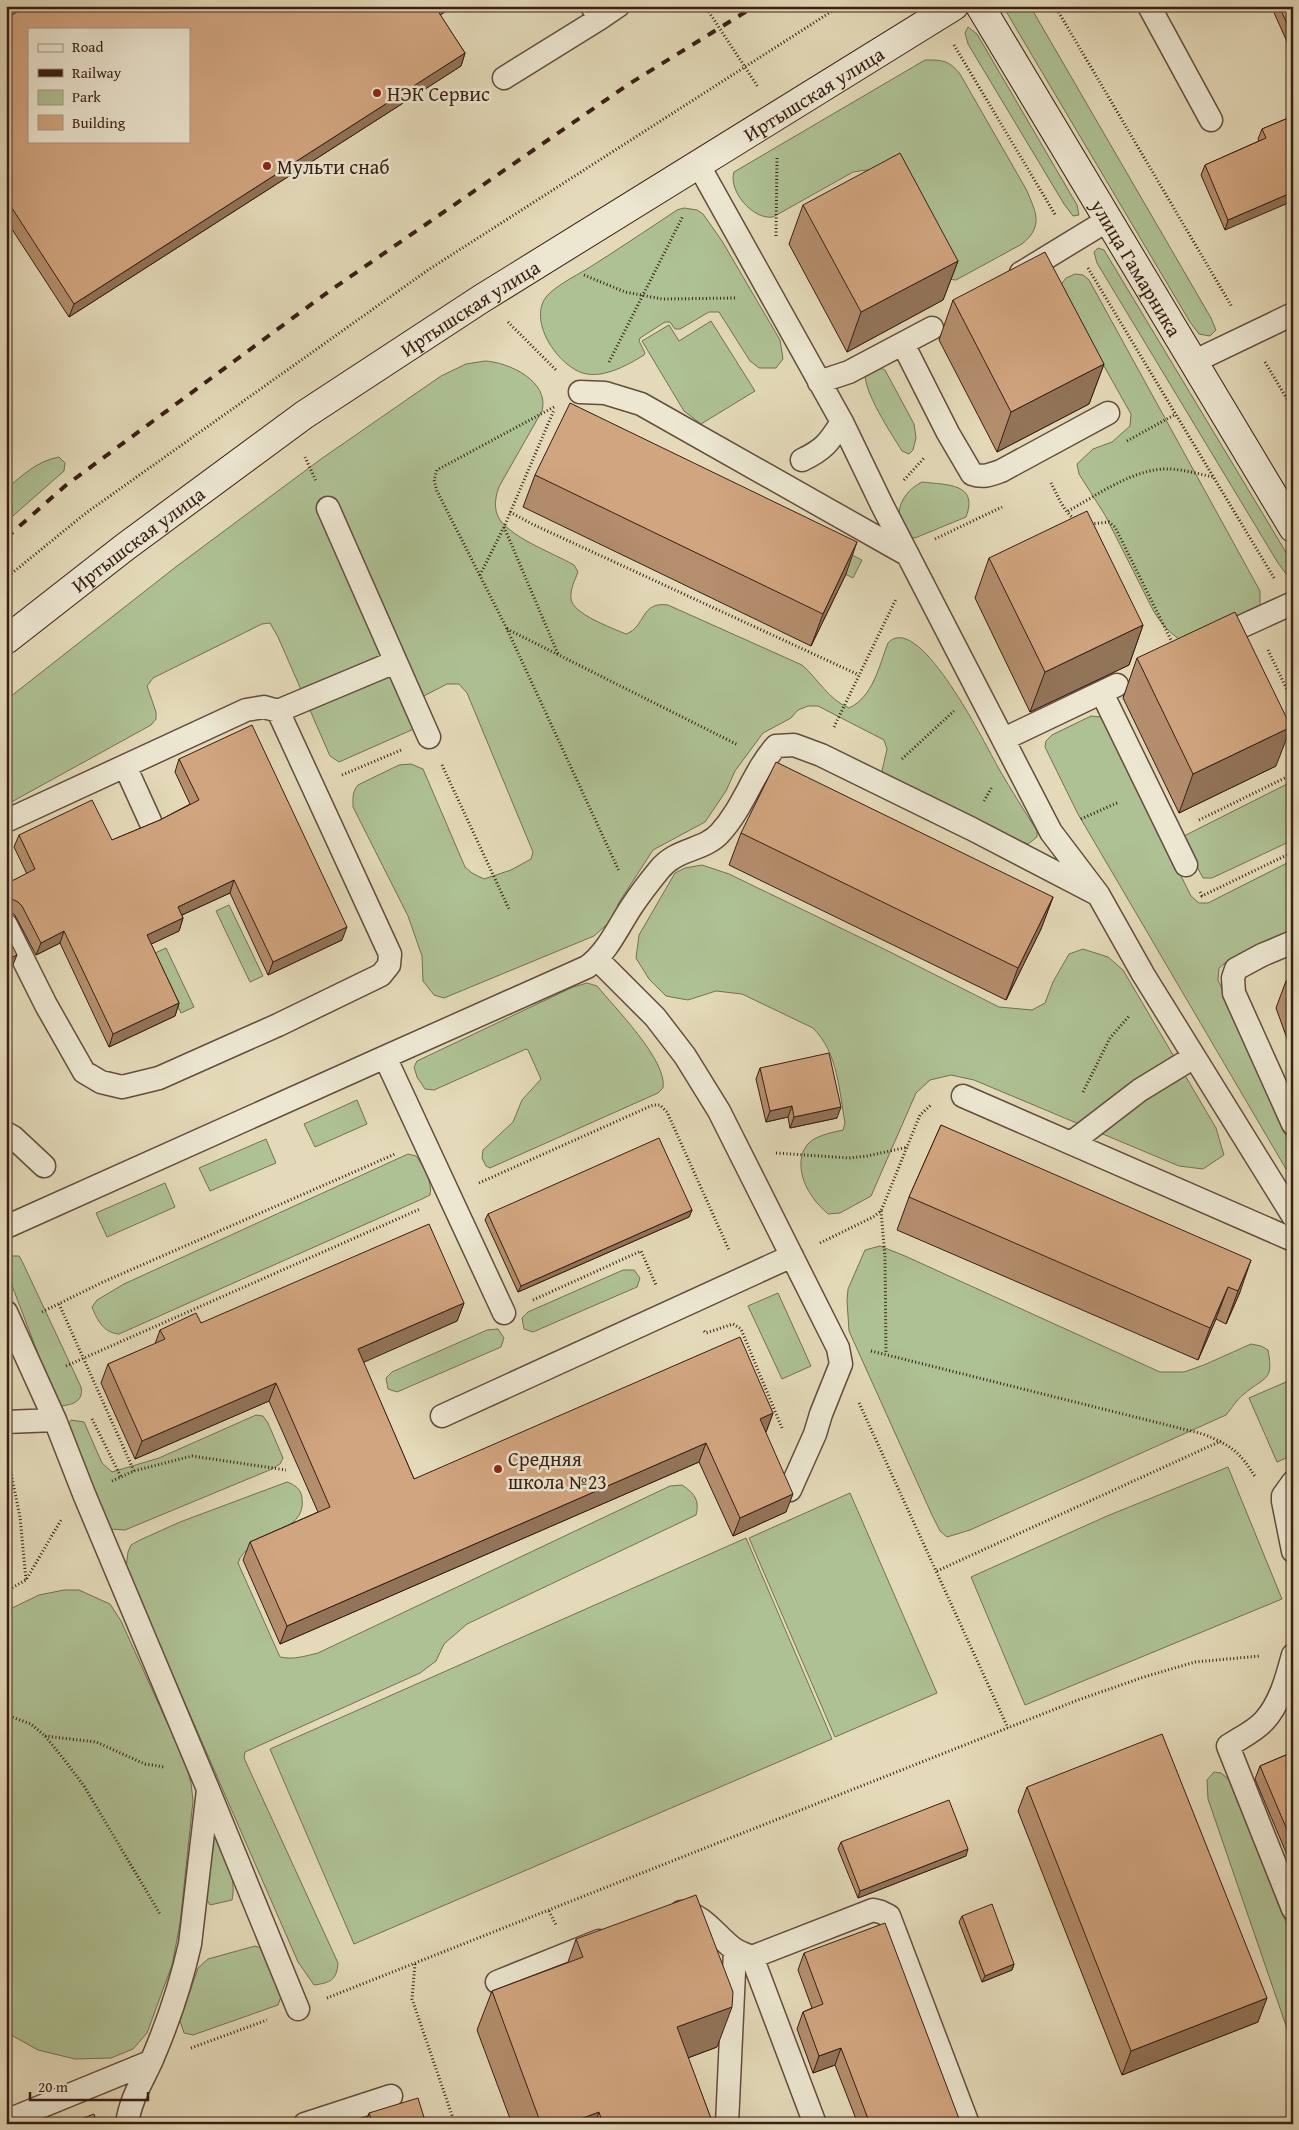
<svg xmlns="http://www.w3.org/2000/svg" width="1299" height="2130" font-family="'Gentium Book Plus',serif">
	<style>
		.green { fill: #aec194; stroke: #737054 }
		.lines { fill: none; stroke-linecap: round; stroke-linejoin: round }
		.service-casing { stroke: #634d3d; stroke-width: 25 }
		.secondary-casing { stroke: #381e14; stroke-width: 30 }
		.path { stroke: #381e14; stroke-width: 3; stroke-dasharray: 1 2.5; stroke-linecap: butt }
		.service { stroke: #ede7d2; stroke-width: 22 }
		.secondary { stroke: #ede7d2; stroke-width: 28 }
		.rail { stroke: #381e14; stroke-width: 4; stroke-dasharray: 9 9; stroke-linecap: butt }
		.wall { fill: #b48e6d; stroke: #381e14 }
		.shaded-wall { fill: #927459; stroke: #381e14 }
		.building { fill: #d1a57f; stroke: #381e14; fill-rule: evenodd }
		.poi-dot { fill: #8f2418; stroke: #ede7d2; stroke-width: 2 }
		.labels { text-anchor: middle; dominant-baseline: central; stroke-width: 5; stroke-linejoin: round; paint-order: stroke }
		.poi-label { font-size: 20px; fill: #381e14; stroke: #ede7d2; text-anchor: start }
		.street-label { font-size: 20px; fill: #381e14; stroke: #ede7d2 }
	</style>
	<rect width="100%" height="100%" fill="#e4dab9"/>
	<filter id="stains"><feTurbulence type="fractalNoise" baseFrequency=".004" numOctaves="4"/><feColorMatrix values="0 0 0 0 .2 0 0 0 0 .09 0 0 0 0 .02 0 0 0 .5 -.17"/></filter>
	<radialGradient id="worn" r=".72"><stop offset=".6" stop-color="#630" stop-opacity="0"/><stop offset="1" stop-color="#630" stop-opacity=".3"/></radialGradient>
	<path class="green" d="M1006 6H1030L1211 318 1216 330 1210 336 1199 334 1190 322 1007 13Z
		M968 27 977 34 1077 205 1079 215 1073 216 1064 204 968 44 965 33Z
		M925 60C942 60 949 60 960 74L1026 189C1036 212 1044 226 1022 244L956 280 946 279 873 169 853 172 773 217C752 220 728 190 734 172Z
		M684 208 697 210 703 214 722 241 780 340 783 359 776 368H759L750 361 719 312H709L680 329H675L670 322H665L640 338 639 341 645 353 644 355C628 365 606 377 587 374 561 370 527 323 546 297 554 287 575 276 587 269 617 250 647 230 677 210Z
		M1098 248 1104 250 1290 559 1293 576 1287 575 1278 563 1097 263 1094 252Z
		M1075 274 1083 275 1089 280 1260 591V607L1186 643C1171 635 1163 626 1154 612L1105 515 1079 474 1077 464 1093 449 1112 442 1130 426 1131 414 1064 295 1060 286 1066 278Z
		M711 321 755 391 701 424 684 411 642 341 669 325 679 341Z
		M485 361C508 362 550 381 542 411L500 485C495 495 493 510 500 520 514 539 553 553 574 565L578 572C575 580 570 589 571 599 573 614 612 628 626 634 646 627 640 601 668 605L802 665C818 679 829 700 849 708 873 697 879 666 888 643 919 609 987 748 999 769 1011 790 1024 810 1037 831V837L1028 844 1013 838 890 777 882 771 887 749 884 740 818 706H808L798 710 791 718 763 733 735 771 726 791 705 822 653 850 618 904 615 917 594 936 444 998 434 995 423 981 422 956 408 916 353 807C353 798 352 792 358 785L399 765 411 764 423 769 465 867 472 873 484 879 511 870 531 859 533 852 467 693 459 684H447L414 701 416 728 339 762 330 756 278 637 270 623 262 624 153 678 147 686 156 712V719L151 725 6 805V700L177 566 321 459 441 376 466 364Z
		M878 367 885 370 914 424 916 438 913 450 909 454 902 451C891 433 864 393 865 373Z
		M59 457 65 463 64 471 6 522V489C23 475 37 461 59 457Z
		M922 482C947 485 979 483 966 517L915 538 906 536C904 529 899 519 899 513 900 499 910 488 922 482Z
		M824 541 862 560 853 578 815 559Z
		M1091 716 1101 717 1106 725 1191 896 1199 903H1208L1293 860V931L1230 959 1219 968 1218 980 1288 1140 1293 1153V1169L1290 1172 1286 1169 1078 814 1045 747 1046 741 1052 735Z
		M1293 781V840L1212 878H1203L1184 842V836Z
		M702 865 729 874 884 949 999 1007 1032 1010 1045 1003 1053 982 1069 954 1083 949 1108 957 1123 970 1216 1128 1224 1155 1203 1169 1179 1166 974 1080 951 1075 930 1080 916 1093 871 1196 840 1213 828 1214C822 1208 816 1203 812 1196 799 1179 794 1149 816 1138 824 1134 834 1132 843 1130L845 1123C839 1090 838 1053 813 1028L742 994 716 991 688 1000 666 996 649 979 636 958 639 935 675 873 685 868Z
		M229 905 263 976 250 982 216 911Z
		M166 948 194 1007 181 1013 153 954Z
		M587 983 597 986C614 1007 668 1061 663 1088L658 1093 490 1168 486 1166 482 1158 483 1150 513 1122 522 1100 541 1079 528 1050 526 1049 434 1090 425 1089 417 1077 414 1067 417 1061 573 987Z
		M357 1100 367 1124 315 1147 304 1124Z
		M266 1139 276 1163 210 1191 199 1168Z
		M408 1154 416 1156C423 1166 433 1182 430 1195L422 1199 119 1334C104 1333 97 1320 92 1307L97 1300 124 1284Z
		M165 1183 175 1207 107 1237 96 1213Z
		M880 1246 905 1256 1160 1372H1184L1204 1365 1251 1344 1261 1346 1268 1350C1274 1382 1265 1376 1244 1394 1237 1399 1232 1408 1226 1415L970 1530 947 1537 940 1531 932 1515 849 1331 847 1301 848 1289 865 1250Z
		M12 1256H19L22 1261 81 1387C84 1401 73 1405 60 1406L55 1398 6 1270V1262Z
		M623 1270H634L640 1278 637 1287 533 1332 524 1329 522 1318 528 1312Z
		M778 1293 811 1366 782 1379 748 1306Z
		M498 1329 504 1338 501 1347 397 1392 388 1389 386 1378 392 1372 487 1330Z
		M1293 1379V1455L1277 1462 1249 1398Z
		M256 1415 263 1416 268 1423 283 1458 280 1464 272 1469 125 1530 110 1529 68 1425 71 1420 84 1422 102 1463 112 1472 159 1458Z
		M1228 1467 1282 1599 1025 1705 971 1577 1107 1516Z
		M287 1482C295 1485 301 1489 302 1498 308 1535 247 1533 238 1563L280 1657C294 1660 305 1656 318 1653L670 1486 682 1485C694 1493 700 1500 696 1515L467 1624 444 1644 436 1661 420 1673 245 1752 244 1758 338 1963C337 1980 330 1983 314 1985L298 1962 126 1568 128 1552 131 1545 140 1540 180 1522Z
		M850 1493 937 1693 835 1737 749 1538Z
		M746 1538 832 1739 354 1944 270 1749Z
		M64 1590H79L110 1604 121 1621 185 1762 191 1783 193 1801 180 1924 172 1965 147 2033 133 2049 111 2058 75 2059 38 2050 13 2036 6 2028V1611L39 1595Z
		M1214 1772 1221 1773 1231 1781 1293 1940V2046L1208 1799 1207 1780Z
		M215 1836C225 1854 237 1879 232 1900L210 1905 206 1898 211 1844Z
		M255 1946 266 1950 282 1994 278 2005 193 2035 184 2033 180 2021 198 1968 208 1959Z"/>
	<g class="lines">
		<defs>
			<path id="service" d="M592 6 599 19 618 6
				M1149 6 1211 120
				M504 78 599 19
				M698 164 842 422 882 505 1051 832 1098 894 1143 974 1293 1216
				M1021 273 1108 220
				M903 344 948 433 972 474C983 478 990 475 1001 471L1108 413
				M1193 362 1293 314
				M819 382 849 372 932 328
				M580 392 605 393 641 404 908 555
				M802 460C825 449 829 442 842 422
				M328 508 429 737
				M1214 639 1293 603
				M1102 693 1186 865
				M278 711 395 662
				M1004 739 1117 685
				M125 766 150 821
				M6 821 246 710 264 707 278 711 390 954 389 965 381 975 278 1025 159 1078 122 1087 101 1082 84 1072 46 1005 6 925
				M1293 942 1262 955 1236 969 1233 978 1234 993 1293 1124
				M598 960 655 1017 685 1056 719 1111 838 1348 841 1364 821 1414 815 1434 790 1490
				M963 1096 1293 1240
				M6 1133 13 1137 44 1166
				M1071 1143 1140 1090 1194 1057
				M6 1227 385 1057
				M6 1312 55 1420 84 1494 208 1789 298 2009
				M504 1313 385 1057 587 967C607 953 618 927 632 906 640 894 650 881 659 870 676 848 704 851 720 833 744 807 753 772 776 746L794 745 821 755 972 829 1095 893
				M442 1416 792 1256
				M6 1422 55 1420
				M1293 1482 1283 1496V1501L1293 1551
				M1293 1655C1287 1677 1280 1704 1264 1721 1255 1731 1240 1738 1228 1746L1293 1909
				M681 1912C703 1913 717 1937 734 1949 740 1953 747 1955 752 1957
				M497 1982 599 1941
				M6 2121 150 2062
				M127 2124C130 2101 141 2083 151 2062 167 2025 181 1984 190 1944L208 1790
				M305 2124 391 2096
				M727 2124 735 1950
				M815 2124 752 1957 873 1910 881 1912 889 1916 968 2124"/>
			<g id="secondary">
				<path id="s1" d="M980 6 1293 528"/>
				<path id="s2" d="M6 640 125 547 304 415 481 299 954 6"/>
			</g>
		</defs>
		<use href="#service" class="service-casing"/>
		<use href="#secondary" class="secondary-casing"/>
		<path class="path" d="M705 6 758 87
			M1055 6 1232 307
			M954 45 1056 216
			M776 236 777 157
			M1088 268 1274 578
			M584 275 625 292 662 299 737 298
			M508 322 557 371
			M609 362 683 216
			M1265 362 1293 409
			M554 407 437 470 434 480 437 491 507 629 619 871
			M1127 441 1176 414
			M305 457 316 481
			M904 480 925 457
			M1051 483C1057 494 1064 513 1076 520
			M1068 511C1098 495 1135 467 1171 469 1185 470 1199 474 1213 477
			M510 512 532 524 859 675
			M1091 524 1109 522 1115 527 1173 644
			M504 527 558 654
			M935 539 1002 507
			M480 575 504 527 554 410
			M6 578 86 513 428 270 840 6
			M507 629 738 745
			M1268 650 1293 702
			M834 727 896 599
			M902 759 954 711
			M442 765 509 909
			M342 775 401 750
			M984 801 992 787
			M1081 819 1119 802
			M1199 820 1293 774
			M1200 892 1202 896 1293 852
			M1083 1092 1110 1038 1130 1015
			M776 1153 849 1158 867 1156 908 1147
			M479 1183 653 1105H660L667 1112 729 1250
			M881 1211 885 1257 886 1354
			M820 1243 873 1217 881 1211 920 1115 932 1104
			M533 1300 641 1251 656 1285
			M59 1304 134 1471
			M42 1312 103 1282 395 1154
			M704 1331 706 1333 733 1324 741 1329 782 1428
			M871 1351 1203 1434C1232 1446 1239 1451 1256 1478
			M66 1366 420 1209
			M859 1403 1008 1728
			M92 1419 121 1477
			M7 1454 20 1517 26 1580
			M112 1481 134 1471 192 1456 286 1470
			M937 1571 1221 1441
			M6 1591 26 1580 61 1520
			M6 1715 31 1724 45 1736 63 1758 84 1786 160 1914
			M45 1736 96 1742 145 1764 164 1767
			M549 1911 556 1925
			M415 1964 412 1999 455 2124
			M327 1998 1078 1700 1144 1677 1195 1662 1260 1656
			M191 2048 267 2020"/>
		<use href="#service" class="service"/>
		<use href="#secondary" class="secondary"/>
		<path class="rail" d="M6 538 65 486 328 292 629 84 755 6"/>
	</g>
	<path class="wall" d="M26 6H454L440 15 465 53 461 66 69 317 6 220V19Z
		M1271 6H1293V55Z
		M1293 116 1225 230 1201 175 1205 165 1259 141 1258 139 1262 129Z
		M803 205 958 261 943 300 847 352 789 244Z
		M953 300 1104 364 1089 404 997 452 939 340Z
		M535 475 846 574 811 646 523 507Z
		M989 558 1143 625 1129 665 1030 712 975 598Z
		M1137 658 1276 766 1179 813 1123 698Z
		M179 759 342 940 268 975 230 893 182 915 183 918 179 931 151 944 179 1003 175 1016 109 1047 60 943 36 955 17 919 14 914 6 912V884L27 874 14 847 19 835 112 840 160 820 190 804 175 772Z
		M741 833 1053 897 1041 929 1006 1000 729 865Z
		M1293 978V1055L1276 1008 1286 981Z
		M760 1068 837 1118 790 1128 788 1117 766 1122 756 1079Z
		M941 1125 1240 1292 1226 1324 1216 1319 1198 1360 897 1230 909 1197Z
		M692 1210 689 1217 518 1292 485 1220 488 1214Z
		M464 1303 457 1321 363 1362 414 1479 773 1413 766 1432H765L786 1512 733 1536 699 1462 280 1644 243 1560 250 1542 318 1512 269 1401 135 1459 101 1383 108 1364 155 1344 160 1330 201 1323Z
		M1293 1752V1869L1255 1779 1260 1766Z
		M1027 1787 1258 2022 1122 2075 1018 1811Z
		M841 1842 966 1856 858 1898 838 1849Z
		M962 1916 1014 1964 1012 1970 982 1982 959 1922Z
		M576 1939 717 2047 688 2058 713 2124H512L477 2030 492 1991 568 1962Z
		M804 1953 961 2124H858L835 2065 813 2073 797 2029 803 2012 812 2008 798 1970Z
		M369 2113 426 2124 367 2120Z"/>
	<path class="shaded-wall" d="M438 6H454L431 21 436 8Z
		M465 53 461 66 69 317 74 304Z
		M1293 192V201L1225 230 1228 220Z
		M958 261 943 300 847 352 861 312Z
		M1104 364 1089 404 997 452 1011 412Z
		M857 542 846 574 811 646 823 614Z
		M1143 625 1129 665 1030 712 1045 672Z
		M1291 727 1276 766 1179 813 1193 774Z
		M234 880 230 893 173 919 178 907Z
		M1053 897 1041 929 1006 1000 1018 968Z
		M12 899 7 912H6V900Z
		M183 918 179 931 143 948 147 935Z
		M347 927 342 940 268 975 273 962Z
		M64 931 60 943 36 955 41 943Z
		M17 955 12 967 6 971V960Z
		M179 1003 175 1016 109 1047 113 1034Z
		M792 1106 788 1117 766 1122 770 1111Z
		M841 1107 837 1118 790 1128 794 1117Z
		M692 1210 689 1217 518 1292 521 1286Z
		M1251 1260 1240 1292 1226 1324 1238 1291Z
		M1228 1287 1216 1319 1198 1360 1210 1328Z
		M464 1303 457 1321 351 1368 358 1349Z
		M276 1383 269 1401 135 1459 142 1441Z
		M773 1413 766 1432 753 1438 760 1419Z
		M706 1443 699 1462 280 1644 287 1626Z
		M793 1494 786 1512 733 1536 740 1518Z
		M968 1849 966 1856 858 1898 860 1891Z
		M1014 1964 1012 1970 982 1982 985 1976Z
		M1267 1998 1258 2022 1122 2075 1131 2051Z
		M732 2007 717 2047 663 2067 677 2027Z
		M841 2048 835 2065 813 2073 819 2056Z
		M599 2112 595 2124H567Z"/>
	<path class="building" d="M26 6H438L436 8 465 53 74 304 8 202 6 203V19ZM29 29H189V141H29Z
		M1279 6H1293V37Z
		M1293 116V192L1228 220 1205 165 1266 138 1262 129Z
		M900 153 958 261 861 312 803 205Z
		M1045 252 1104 364 1011 412 953 300Z
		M570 403 857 542 823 614 535 475Z
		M1087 511 1143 625 1045 672 989 558Z
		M1235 612 1291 727 1193 774 1137 658Z
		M252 725 347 927 273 962 234 880 178 907 183 918 147 935 179 1003 113 1034 64 931 41 943 22 906 18 902 12 899 6 900V884L35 869 19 835 92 800 112 840 160 820 199 800 179 759Z
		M776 762 1053 897 1018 968 741 833Z
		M6 933 17 955 6 960Z
		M1293 978V1000L1286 981Z
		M829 1053 841 1107 794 1117 792 1106 770 1111 760 1068Z
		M941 1125 1251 1260 1238 1291 1228 1287 1210 1328 909 1197Z
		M659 1138 692 1210 521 1286 488 1214Z
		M429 1224 464 1303 358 1349 414 1479 740 1337 773 1413 760 1419 793 1494 740 1518 706 1443 287 1626 250 1542 330 1507 276 1383 142 1441 108 1364 165 1339 160 1330 196 1313 201 1323Z
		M1162 1734 1267 1998 1131 2051 1027 1787Z
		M1293 1752V1844L1260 1766Z
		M949 1800 968 1849 860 1891 841 1842Z
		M696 1895 733 1992 732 2007 677 2027 713 2124H603L599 2112 567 2124H541L492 1991 583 1957 576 1939Z
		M992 1904 1014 1964 985 1976 962 1916Z
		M885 1923 961 2124H870L841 2048 819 2056 803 2012 823 2004 804 1953Z
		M418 2098 426 2124H353L371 2118 369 2113Z
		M94 2114 97 2124H68Z"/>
	<g class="poi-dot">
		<circle cx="377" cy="93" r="5"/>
		<circle cx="267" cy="166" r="5"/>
		<circle cx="498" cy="1469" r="5"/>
	</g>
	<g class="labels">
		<g class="poi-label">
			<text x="387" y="93">НЭК Сервис</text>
			<text x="277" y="166">Мульти снаб</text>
			<text x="508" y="1458">Средняя<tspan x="508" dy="23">школа №23</tspan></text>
		</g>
		<g class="street-label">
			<text stroke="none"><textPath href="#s2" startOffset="976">Иртышская улица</textPath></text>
			<text stroke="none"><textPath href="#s1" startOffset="305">улица Гамарника</textPath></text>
			<text stroke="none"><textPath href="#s2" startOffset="571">Иртышская улица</textPath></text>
			<text stroke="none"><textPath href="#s2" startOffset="166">Иртышская улица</textPath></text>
		</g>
	</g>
	<rect width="1299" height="2130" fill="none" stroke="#e4dab9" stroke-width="25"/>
	<rect x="8" y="8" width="1284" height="2115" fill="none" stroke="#381e14" stroke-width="2.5"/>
	<rect x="12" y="12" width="1274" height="2105" fill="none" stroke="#381e14"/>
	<rect x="28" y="28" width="162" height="115" fill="#ede7d2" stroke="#a59786"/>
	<rect x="38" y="44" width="25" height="8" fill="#ede7d2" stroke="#a59786"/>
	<text x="72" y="52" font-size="15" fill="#381e14">Road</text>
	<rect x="38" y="69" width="25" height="8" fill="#381e14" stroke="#a59786"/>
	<text x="72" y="78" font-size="15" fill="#381e14">Railway</text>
	<rect x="38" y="90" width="25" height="15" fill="#aec194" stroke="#a59786"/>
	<text x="72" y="102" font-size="15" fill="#381e14">Park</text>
	<rect x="38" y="115" width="25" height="15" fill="#d1a57f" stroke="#a59786"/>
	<text x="72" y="128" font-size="15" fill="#381e14">Building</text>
	<path d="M30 2092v8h118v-8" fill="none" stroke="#381e14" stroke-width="2.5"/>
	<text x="38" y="2092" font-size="15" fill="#381e14" stroke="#ede7d2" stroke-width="4" paint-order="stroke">20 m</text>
	<rect width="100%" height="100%" filter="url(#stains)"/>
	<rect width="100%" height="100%" fill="url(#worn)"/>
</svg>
